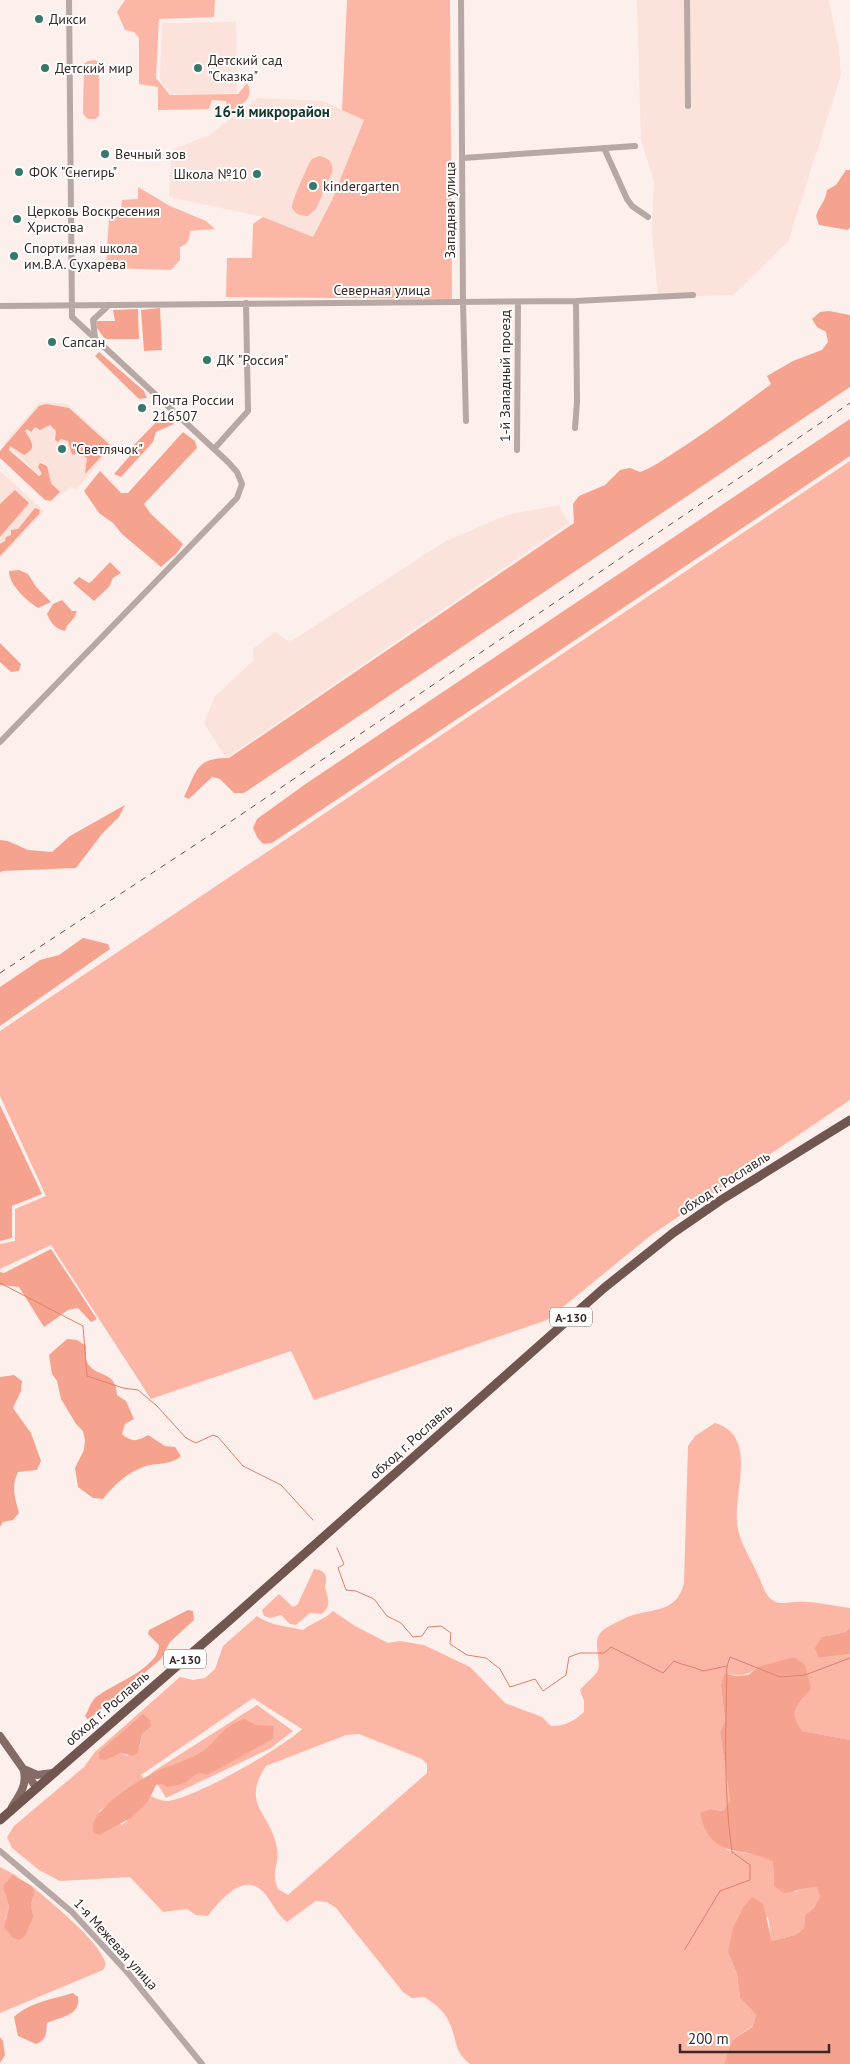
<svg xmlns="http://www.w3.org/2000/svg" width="850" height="2064" font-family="'PT Sans',sans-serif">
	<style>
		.built { fill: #fbe2db }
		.green { fill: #fbb6a5; fill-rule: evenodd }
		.forest { fill: #f5a38f }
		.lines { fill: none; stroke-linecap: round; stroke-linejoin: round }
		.stream { stroke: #e27f68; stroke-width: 1 }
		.minor { stroke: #b7a8a5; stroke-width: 6 }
		.major { stroke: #846b65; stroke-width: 8 }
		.highway { stroke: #71554f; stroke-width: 9 }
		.rail { stroke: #635653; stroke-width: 1; stroke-dasharray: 6 6; stroke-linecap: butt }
		.poi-dot { fill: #367869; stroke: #fff; stroke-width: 2 }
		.labels { text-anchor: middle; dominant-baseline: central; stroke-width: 4; stroke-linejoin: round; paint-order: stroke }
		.shield { fill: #fff; stroke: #736a68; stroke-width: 1 }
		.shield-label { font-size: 12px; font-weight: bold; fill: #372a27 }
		.poi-label { font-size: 14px; fill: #372a27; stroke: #fff; text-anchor: start }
		.street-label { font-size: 14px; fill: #372a27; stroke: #fff }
		.neighbourhood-label { font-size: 15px; font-weight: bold; fill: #15352d; stroke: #fff }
	</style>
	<rect width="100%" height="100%" fill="#fdefec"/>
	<path class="built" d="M637 0H829L839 49 841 75 788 242 733 295 658 297 652 232 654 181 641 140Z
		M236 22 237 93 172 94 160 80 162 23Z
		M258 98 323 101 365 120 332 200 313 237 263 217 169 197 172 150 209 135Z
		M40 402 67 404 115 447 111 452 109 451 76 490 71 487 61 495 4 443Z
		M0 471 44 511 0 559Z
		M559 505 569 523 226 758 204 723 215 696 254 660 253 649 275 632 290 642 446 541 507 515Z"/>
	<path class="green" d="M125 0H215L214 17 159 19 156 78 170 95 238 94 247 83C256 99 240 106 228 112L226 101 212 100 209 109 158 110V87L139 84V38L134 32 125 30 117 12Z
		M347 0H450L452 299 226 297 227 258H252L253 224 263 217 313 237 332 200 364 120 342 110Z
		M95 60 98 62 99 67V116L95 119H88L83 114 84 64 88 61Z
		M319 156C329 158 334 163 332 173L316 209 308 216C303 216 293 214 292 207 292 201 308 164 312 159 314 158 317 157 319 156Z
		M138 187 170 206 206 221 215 229 190 231C190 238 188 245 180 247V260L171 270 108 268 106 265 109 217 120 216 122 200 138 199Z
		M850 461V1100L650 1236 547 1320 314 1400 291 1351 151 1399 51 1245 0 1269V1244L15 1241V1209L46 1196 0 1096V1031Z
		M715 1423C758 1436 734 1490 737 1522 738 1540 751 1559 758 1575 762 1583 765 1597 774 1601 781 1605 789 1602 796 1602 814 1601 833 1606 850 1608V1628L845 1632 822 1637 819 1658 850 1654V1740L801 1731 794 1720 795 1707 804 1698 758 1667C745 1677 740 1676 724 1673L721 1685 725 1721 720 1732 730 1800 723 1811 711 1809 727 1850 763 1856 773 1862 774 1886 796 1892 806 1886 818 1887 820 1898 814 1908 805 1915 804 1928 795 1935 772 1941 768 1917 728 1952 737 1974 740 1998 756 2015 752 2026 732 2040 724 2064H470C452 2049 458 2040 449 2022 444 2010 434 2003 424 1997L412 1998 403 1992 336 1908 327 1902 316 1901 287 1922C277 1914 274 1906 266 1895 246 1869 221 1899 208 1916L196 1915 187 1909 163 1912 130 1877 60 1881 39 1870 12 1848 7 1837 14 1826 84 1767 95 1752 180 1677 193 1680 205 1678 215 1669 223 1646 257 1616C270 1626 287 1626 303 1630 313 1622 324 1620 333 1611L355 1626 388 1643 400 1641 424 1645 470 1667 505 1703 542 1717 551 1726C565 1726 573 1722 584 1712V1701L580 1690C585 1683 595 1677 598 1670 602 1657 589 1638 606 1628 615 1623 627 1616 637 1614 659 1609 678 1609 684 1583L688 1446 695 1436ZM253 1698 302 1729C284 1747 190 1801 166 1801 161 1801 156 1798 151 1796L148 1802 122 1825 99 1811 144 1779 141 1775ZM151 1726 142 1735 140 1747 127 1756 122 1753 116 1755ZM359 1734 422 1759 427 1764V1773L288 1895 278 1889C270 1870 280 1866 277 1848 271 1812 240 1806 266 1766L346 1735Z
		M314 1569C325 1570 328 1576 325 1586 327 1598 333 1604 322 1614L310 1613 296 1625 290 1624 281 1615 270 1618 264 1616 262 1610 279 1594 293 1607 298 1604Z
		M257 1705 293 1731 271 1748 166 1798 151 1773Z
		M0 1867 19 1877 12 1876 5 1893 9 1907 5 1920 32 1910 31 1904 35 1892 32 1886C52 1904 98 1939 106 1964L103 1970 0 2013Z"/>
	<path class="forest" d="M846 170H850V227L848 230 819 225 816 216C819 206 826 201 827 190L836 185Z
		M160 308 162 350 144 351 141 310Z
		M138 309 139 339H105L97 328 96 321H115L113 310Z
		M829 311 850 315V387L244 793H234L220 779 212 777 189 799 184 797C197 770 196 758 229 758L574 523 573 504 579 496 605 485 620 470 630 468 640 472C654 467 667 457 680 449 711 429 741 407 771 384L767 376 793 361 822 350 828 342 826 332 817 327 812 319 820 312Z
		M99 352 144 391 147 398 139 399 95 356Z
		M46 404 69 408 111 446 85 474 87 458 78 453 72 455 68 441 61 439 58 442 55 440 56 431 50 425 40 430 35 427 31 432 27 429 25 431C31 441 38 448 24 455L10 446 9 450 39 476 42 474 38 467 40 463 47 466 51 483 60 492 51 501 45 500 0 458V451L39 406Z
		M165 413 174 424 156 432 153 442 121 477 114 474 129 457 133 446Z
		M850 419V456L272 843 263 844 257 837 253 828 257 819 307 783Z
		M183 432 195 441 197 448 144 504 151 514 183 544 177 553 161 567 122 534 113 523 99 513 84 491 100 471 121 493H128Z
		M15 490 29 503 0 537V504Z
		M35 508 40 510 39 514 0 556V544L5 541 6 537 11 535V530L18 529Z
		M110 562 121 573 113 578 109 587 94 601 73 583 79 577 89 583 92 581Z
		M19 570 28 574 37 588 51 602 38 608C27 601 9 585 9 571Z
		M62 600 72 611H77C75 620 67 623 65 631 55 629 51 623 47 614L53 604Z
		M0 643 21 664 19 671 11 672 0 662Z
		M125 805 119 817 102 834 76 868 2 871 0 873V840L8 841 28 850 52 852 70 836Z
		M83 938 108 944 110 949 0 1026V987L40 960 59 955Z
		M0 1105 42 1194 12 1206V1238L0 1241Z
		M51 1249 97 1319 91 1322 78 1308 68 1310 44 1327 19 1287 0 1285V1272L4 1273Z
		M67 1339 77 1340 86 1346C86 1351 85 1358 87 1362 96 1379 116 1369 117 1395L126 1401 134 1419 125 1424 122 1434C131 1442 137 1442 148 1435L165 1446 175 1447 181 1456C170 1466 157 1462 143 1467 126 1474 115 1484 103 1499L93 1498 78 1487 75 1468 84 1450 85 1440 83 1431 76 1424 61 1399 57 1381 52 1374 49 1355Z
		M14 1375 22 1381 21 1391 13 1408 31 1433 41 1461 37 1470 18 1472C11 1487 15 1497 19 1513L13 1520 3 1522 0 1527V1377Z
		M188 1610 193 1611 194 1620 170 1642 161 1659 88 1720 85 1716C88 1711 90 1704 94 1699 109 1685 159 1669 159 1645L148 1634 149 1630Z
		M850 1628V1654L819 1658 815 1648 822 1637 845 1632Z
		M794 1657 805 1665 811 1688C799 1706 786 1709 802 1731L850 1740V2064H724L732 2040 752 2027 756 2015 740 1998 737 1974 728 1952 733 1928 744 1906 752 1897 763 1904 772 1941 795 1935 804 1928 805 1915 814 1908 820 1897 817 1887C805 1886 796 1892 784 1893L774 1886 773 1862C742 1844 711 1862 700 1813L711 1809 723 1811 730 1800 720 1732 725 1721 721 1685 724 1673 736 1676 748 1675 758 1667Z
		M143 1714 150 1720 151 1726 142 1735 138 1753 133 1756 121 1753 105 1760 99 1759V1752Z
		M244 1719 256 1725 274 1726 273 1739 207 1775C196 1770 193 1778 184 1783 179 1786 173 1785 167 1787L162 1784 156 1785 148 1802 131 1818 99 1835 94 1833C85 1813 135 1783 151 1774 167 1766 184 1762 200 1753 220 1740 219 1728 244 1719Z
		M13 1875 32 1886 35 1892 31 1904 33 1917 25 1936 19 1940 13 1938 4 1927 9 1907 3 1886Z
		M73 1993 78 1997C81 2016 60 2017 47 2023 46 2033 47 2040 36 2044L18 2036 14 2017C30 2002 53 1999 73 1993Z
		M0 2037 3 2041 5 2055 0 2063Z"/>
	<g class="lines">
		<path class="stream" d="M0 1283 83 1326 87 1376 123 1388 138 1390 157 1406 186 1438 196 1443 213 1435 218 1437 243 1466 281 1485 313 1520
			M337 1548 344 1564 338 1568 346 1590 356 1591 374 1599 387 1616 401 1623 413 1637 422 1636 428 1627 441 1626 451 1633 450 1644 467 1655 486 1658 500 1669 510 1687 535 1679 543 1691 566 1675 569 1657 580 1653H604L611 1647 663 1673 674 1661C684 1666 693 1666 703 1671L727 1666 730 1657 780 1677 805 1675 850 1658
			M685 1949 720 1891 750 1880V1865L732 1852C723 1788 726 1730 727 1666"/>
		<path class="minor" d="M461 0 463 302 466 421
			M687 0 688 106
			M604 148 627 199 632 206 648 217
			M463 158 635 146
			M0 306 576 301 693 295
			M95 337 93 320 109 305
			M575 428 577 402 576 301
			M214 449 248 411 246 303
			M517 450 518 302
			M0 742 237 498 242 484 237 472 228 462 72 317 69 0
			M0 1851 72 1912 128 1973 202 2064"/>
		<path class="major" d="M0 1736 36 1787
			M26 1770 37 1775 53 1773
			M12 1807C19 1796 27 1786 24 1772"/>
		<path class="highway" d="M0 1820 231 1619 604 1288 673 1233 721 1200 850 1120"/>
		<path class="rail" d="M0 973 236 818 850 403"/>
	</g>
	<g class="poi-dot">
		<circle cx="39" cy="19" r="5"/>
		<circle cx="45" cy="68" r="5"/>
		<circle cx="198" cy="68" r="5"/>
		<circle cx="105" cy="154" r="5"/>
		<circle cx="19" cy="172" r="5"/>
		<circle cx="257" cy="174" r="5"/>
		<circle cx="313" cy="186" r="5"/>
		<circle cx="17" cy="219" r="5"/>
		<circle cx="14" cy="256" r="5"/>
		<circle cx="52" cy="342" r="5"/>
		<circle cx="207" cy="360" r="5"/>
		<circle cx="142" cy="408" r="5"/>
		<circle cx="62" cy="449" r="5"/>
	</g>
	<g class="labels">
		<g class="shield">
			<rect x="550" y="1307.5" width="42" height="19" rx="4"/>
			<rect x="164" y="1649.5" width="42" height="19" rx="4"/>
		</g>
		<g class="shield-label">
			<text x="571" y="1317">А-130</text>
			<text x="185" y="1659">А-130</text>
		</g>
		<g class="poi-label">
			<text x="49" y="19">Дикси</text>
			<text x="208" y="60">Детский сад<tspan x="208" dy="16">"Сказка"</tspan></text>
			<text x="55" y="68">Детский мир</text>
			<text x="115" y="154">Вечный зов</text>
			<text x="29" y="172">ФОК "Снегирь"</text>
			<text x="247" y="174" text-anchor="end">Школа №10</text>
			<text x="323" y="186">kindergarten</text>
			<text x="27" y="211">Церковь Воскресения<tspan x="27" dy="16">Христова</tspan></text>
			<text x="24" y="248">Спортивная школа<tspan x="24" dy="16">им.В.А. Сухарева</tspan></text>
			<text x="62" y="342">Сапсан</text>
			<text x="217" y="360">ДК "Россия"</text>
			<text x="152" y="400">Почта России<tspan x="152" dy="16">216507</tspan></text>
			<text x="72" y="449">"Светлячок"</text>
		</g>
		<g class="street-label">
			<text transform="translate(450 210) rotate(-90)">Западная улица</text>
			<text x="382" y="290">Северная улица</text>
			<text transform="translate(505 376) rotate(-90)">1-й Западный проезд</text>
			<text transform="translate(724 1183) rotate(-33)">обход г. Рославль</text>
			<text transform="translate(411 1441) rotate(-42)">обход г. Рославль</text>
			<text transform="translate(107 1708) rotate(-41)">обход г. Рославль</text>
			<text transform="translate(116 1944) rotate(48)">1-я Межевая улица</text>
		</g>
		<g class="neighbourhood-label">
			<text x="272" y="111">16-й микрорайон</text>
		</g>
	</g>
	<path d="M680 2044v8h149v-8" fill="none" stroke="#372a27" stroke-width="2.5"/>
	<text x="688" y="2044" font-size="15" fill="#372a27" stroke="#ffffff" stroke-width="4" paint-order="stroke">200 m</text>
</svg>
